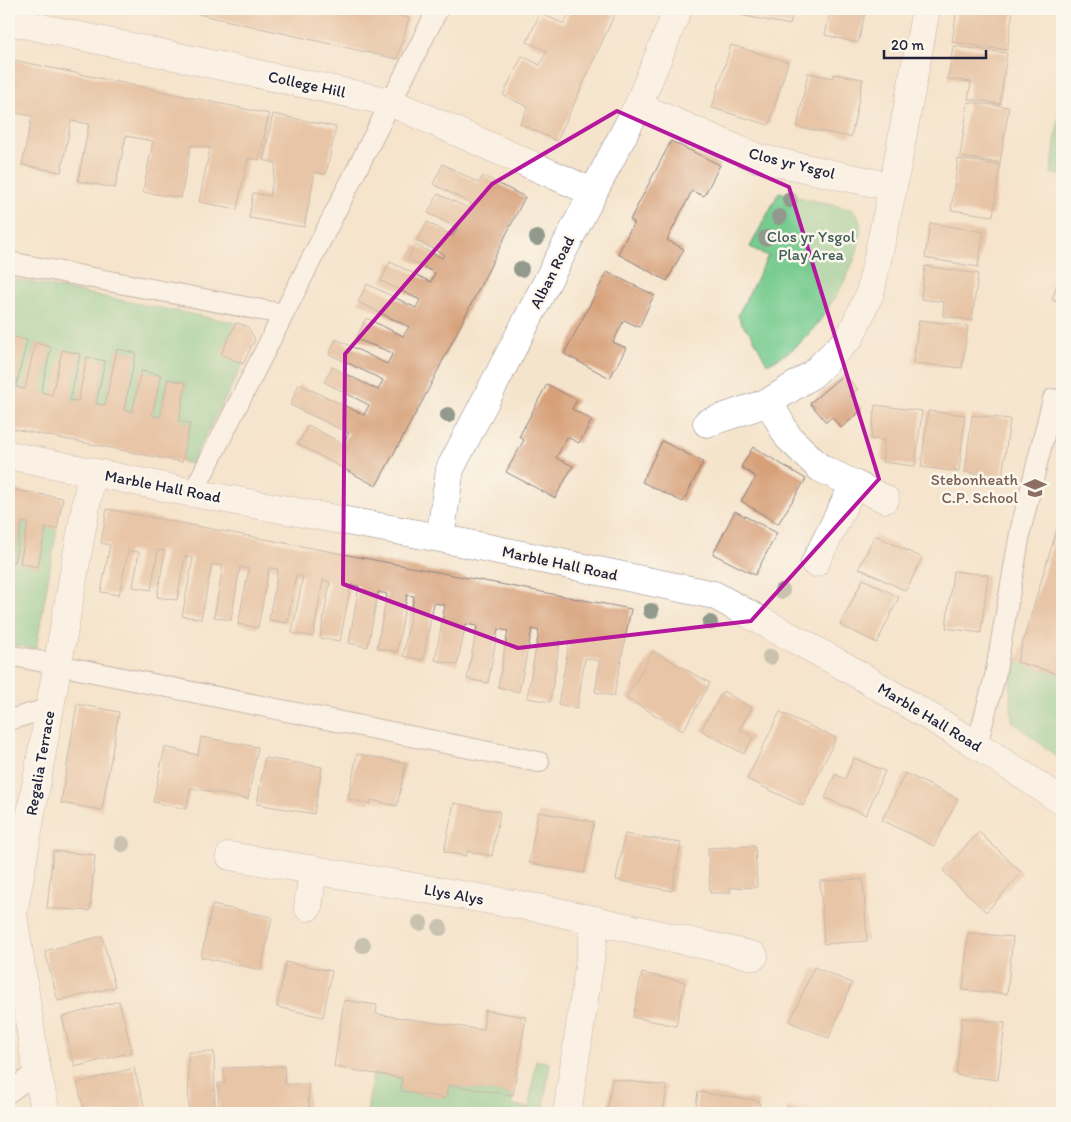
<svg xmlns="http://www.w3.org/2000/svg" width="1071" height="1122" font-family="Itim,sans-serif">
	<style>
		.green { fill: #76cb8f; stroke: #4c7665 }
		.building { fill: #d7a079 }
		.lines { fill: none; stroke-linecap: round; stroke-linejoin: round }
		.lane-casing { stroke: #8c8384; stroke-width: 22 }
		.street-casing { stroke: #8c8384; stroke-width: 29 }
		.lane { stroke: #fff; stroke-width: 20 }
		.street { stroke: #fff; stroke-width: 28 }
		.tree { fill: #919a8c }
		.marked { fill: none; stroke: #b5179e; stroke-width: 4; stroke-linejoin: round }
		.labels { text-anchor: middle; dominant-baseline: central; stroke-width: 5; stroke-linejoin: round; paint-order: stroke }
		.street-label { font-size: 16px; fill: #22223b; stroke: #fbf7ec }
		.park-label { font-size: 16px; fill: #3f5d58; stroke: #fbf7ec }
		.education-label { font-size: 16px; fill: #785e54; stroke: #fbf7ec; text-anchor: end }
	</style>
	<rect width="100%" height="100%" fill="#fbf7ec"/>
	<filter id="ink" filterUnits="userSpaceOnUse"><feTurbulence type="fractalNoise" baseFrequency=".02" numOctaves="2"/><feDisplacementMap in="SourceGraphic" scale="10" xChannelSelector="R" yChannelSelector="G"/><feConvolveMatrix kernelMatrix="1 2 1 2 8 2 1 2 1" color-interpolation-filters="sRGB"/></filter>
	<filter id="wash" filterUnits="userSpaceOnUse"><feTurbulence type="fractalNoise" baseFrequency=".0096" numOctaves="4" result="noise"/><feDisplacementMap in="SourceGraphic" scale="20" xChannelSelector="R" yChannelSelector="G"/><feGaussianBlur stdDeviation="1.12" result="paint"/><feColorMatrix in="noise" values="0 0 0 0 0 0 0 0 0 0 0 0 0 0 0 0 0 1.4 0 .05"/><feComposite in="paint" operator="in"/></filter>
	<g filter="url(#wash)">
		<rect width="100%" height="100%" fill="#f5e4cc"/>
		<path class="green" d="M1062 91V176L1051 173Z
			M779 192 853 210C881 235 824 321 802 341 792 351 779 358 767 364L752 335 741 323 738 315 768 256 750 247Z
			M9 278 236 323 243 364 191 464 182 462 190 423 179 421 186 383 168 379 160 417 152 415 161 375 141 371 132 412 124 410 135 353 117 349 105 405 96 404 105 361 87 358 78 401 70 400 80 354 52 395 41 392 51 347 35 343 25 389 16 387 26 341 9 337Z
			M22 522 28 523 21 563 38 567 46 527 57 529 36 649 9 644V562L14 563Z
			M1017 662 1062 675V761L1012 721 1010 685Z
			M536 1060 550 1063 543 1113H367L373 1074 402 1078 400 1091 446 1098 448 1085 513 1095 512 1105 529 1108Z"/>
		<g id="blocks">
			<path class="building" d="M176 9H399L397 15 409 18 397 59Z
				M571 9H617L557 141 520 124 528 107 503 95 522 56 540 65 547 51 527 42 540 13 564 24Z
				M741 9H793L790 25 740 15Z
				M831 9H866L858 43 825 35Z
				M957 9 981 11V9H1013L1007 50 952 42Z
				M731 45 788 62 769 125 712 108Z
				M953 46 1007 53 1000 104 968 99 971 82 948 79Z
				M9 59 269 114 259 160 248 158 237 209 199 202 210 148 191 145 181 198 143 192 153 141 126 136 115 188 78 181 89 124 71 121 61 172 22 165 32 116 9 112Z
				M808 73 833 78 834 74 863 79 851 137 797 127Z
				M968 102 1009 107 1000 163 960 157Z
				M273 114 336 127 326 174 315 172 304 227 249 218 253 193 270 196 276 163 263 160Z
				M671 141 720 165 704 196 692 191 667 240 684 249 667 281 618 254 634 222 630 220Z
				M958 159 1000 165 993 216 951 210Z
				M443 164 479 183 483 176 525 197 423 400 376 486 298 444 308 425 343 444 349 433 290 405 299 384 364 415 369 405 324 382 332 367 378 390 383 380 329 354 336 339 387 364 393 353 356 339 366 318 403 336 409 327 358 302 367 284 416 308 420 300 381 281 390 262 431 282 435 273 408 259 415 245 442 258 444 254 417 241 427 222 453 236 457 228 428 213 438 194 470 209 472 204 433 184Z
				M930 223 984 232 978 267 925 258Z
				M925 266 978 274 972 320 943 316 944 302 921 299Z
				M1062 268V303L1052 300Z
				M607 272 654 295 639 327 624 320 613 342 626 348 610 378 564 354Z
				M919 320 968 326 962 368 913 363Z
				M236 323 247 326 255 339 243 364 221 354Z
				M9 336 27 340 16 387 25 389 35 343 51 347 41 392 52 395 62 350 80 354 70 400 78 401 87 357 105 361 96 404 105 405 117 349 136 353 124 410 132 412 141 371 161 375 152 415 160 417 168 379 186 383 179 421 190 423 182 462 9 428Z
				M844 374 858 389 851 395 863 409 841 428 832 417 826 422 810 403Z
				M547 384 577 400 572 409 592 420 579 443 567 437 556 458 573 466 555 498 506 472 524 440 519 437Z
				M875 405 922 411 915 466 882 462 884 440 871 439Z
				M928 411 965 415 959 472 921 467Z
				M972 415 1010 419 1002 477 965 472Z
				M662 441 703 462 683 502 642 482Z
				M753 447 806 479 778 524 741 501 756 477 741 467Z
				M9 489 63 498 57 529 46 527 38 567 20 563 28 523 22 522 14 563 9 562Z
				M107 509 631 609 614 696 595 692 600 661 585 658 577 709 558 705 569 643 560 641 550 702 527 698 539 631 532 629 519 692 498 687 508 631 498 629 488 683 467 679 477 626 466 624 457 665 435 660 445 605 434 603 423 660 403 656 414 596 407 595 397 652 377 648 387 594 378 592 368 647 349 643 359 586 351 585 340 641 320 638 330 582 323 580 313 637 292 633 303 576 296 575 287 623 269 620 278 569 269 568 258 628 238 624 249 569 240 567 231 620 214 617 223 566 212 564 201 619 182 616 193 558 185 556 177 600 157 597 165 551 158 550 151 590 133 587 139 552 128 551 119 595 101 592 110 545 101 543Z
				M735 511 777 533 755 575 713 554Z
				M1062 512V675L1017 662Z
				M875 535 922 558 906 591 859 568Z
				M953 571 988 575 981 633 946 628Z
				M863 579 899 597 877 643 840 625Z
				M653 651 710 683 683 731 626 698Z
				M723 691 752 708 740 729 753 737 744 754 701 730Z
				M77 704 119 712 102 810 61 803Z
				M780 712 836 738 803 806 747 779Z
				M201 737 258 747 248 799 191 788 186 809 153 802 165 747 198 755Z
				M357 754 406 763 397 806 371 800 370 804 348 799Z
				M265 758 322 767 314 814 257 804Z
				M854 758 885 771 866 815 825 798 835 774 845 779Z
				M905 773 958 799 934 846 882 820Z
				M454 803 500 812 492 856 467 851 466 856 444 852Z
				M538 812 594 822 584 873 529 863Z
				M979 832 1022 873 986 912 943 871Z
				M625 834 681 843 672 891 616 880Z
				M755 846 757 887 730 888V893H710L708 848Z
				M53 851 95 855 90 911 47 908Z
				M863 879 867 941 824 944 820 881Z
				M212 905 272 917 261 970 201 957Z
				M968 933 1013 937 1007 994 963 990Z
				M102 936 115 987 58 1001 45 951Z
				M286 962 332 971 323 1017 277 1007Z
				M814 967 852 983 829 1038 790 1022Z
				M642 973 685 982 676 1026 633 1017Z
				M344 1000 377 1005 376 1014 483 1030 485 1010 526 1017 513 1095 448 1085 446 1098 400 1091 402 1078 334 1067Z
				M119 1001 132 1052 75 1067 62 1017Z
				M962 1018 1005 1023 998 1080 956 1075Z
				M188 1052H214L215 1113H189Z
				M284 1066 285 1084H308L309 1113H219L218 1083H225L224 1068Z
				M134 1068 146 1113H85L77 1083Z
				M612 1079 667 1086 663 1113H607Z
				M698 1092 760 1101 758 1113H695Z
				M787 1106 834 1112V1113H786Z
				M990 1108 996 1113H986Z"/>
		</g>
	</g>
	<g filter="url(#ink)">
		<use href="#blocks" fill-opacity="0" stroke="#8c8384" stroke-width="1"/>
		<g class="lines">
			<defs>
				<path id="lane" d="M9 262 282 314
					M193 493 438 9
					M9 655 539 762
					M9 720 50 708
					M977 745 995 676 1021 528 1053 399
					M9 1092 37 1072"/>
				<path id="street" d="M9 21 390 102 592 192
					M638 106 758 158 893 187
					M769 402 788 437 820 468 854 484
					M707 423 769 402 813 374 850 337 870 293 893 187 926 9
					M9 455 193 493 440 538 714 595 844 666 977 745 1062 801
					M440 538 450 469 638 106 678 9
					M815 563 854 484 885 499
					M230 856 544 909 754 956
					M308 907 313 869
					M46 1113 37 1072 13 914 92 472
					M567 1113 596 920"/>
			</defs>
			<use href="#lane" class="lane-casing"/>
			<use href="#street" class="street-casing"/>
			<use href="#lane" class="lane"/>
			<use href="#street" class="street"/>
		</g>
		<g class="tree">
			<circle cx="790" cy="200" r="8"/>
			<circle cx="779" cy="217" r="8"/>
			<circle cx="537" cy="238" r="8"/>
			<circle cx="766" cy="238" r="8"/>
			<circle cx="521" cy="269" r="8"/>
			<circle cx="448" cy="415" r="8"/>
			<circle cx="782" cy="591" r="8"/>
			<circle cx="651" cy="611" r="8"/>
			<circle cx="710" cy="623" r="8"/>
			<circle cx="770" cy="657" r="8"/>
			<circle cx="122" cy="844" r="8"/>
			<circle cx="420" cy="923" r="8"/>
			<circle cx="440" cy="928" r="8"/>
			<circle cx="363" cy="945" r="8"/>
		</g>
	</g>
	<path d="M0 0H1071V1122H0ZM617 111 789 187 879 479 751 621 518 648 343 584 345 354 492 184Z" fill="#f5e4cc" fill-opacity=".55" fill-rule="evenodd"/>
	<path class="marked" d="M617 111 789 187 879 479 751 621 518 648 343 584 345 354 492 184Z"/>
	<defs>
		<symbol id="school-bare" viewBox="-9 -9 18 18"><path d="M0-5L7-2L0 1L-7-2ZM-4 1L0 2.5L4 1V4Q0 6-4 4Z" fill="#8d6e63" stroke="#fbf7ec" stroke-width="2.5" paint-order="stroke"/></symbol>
	</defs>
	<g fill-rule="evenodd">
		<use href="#school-bare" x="1019" y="472" width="32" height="32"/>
	</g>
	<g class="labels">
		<g class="street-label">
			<text transform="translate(307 84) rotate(12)">College Hill</text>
			<text transform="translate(792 163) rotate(14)">Clos yr Ysgol</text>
			<text transform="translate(552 272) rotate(-63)">Alban Road</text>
			<text transform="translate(163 486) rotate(11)">Marble Hall Road</text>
			<text transform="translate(560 563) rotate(12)">Marble Hall Road</text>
			<text transform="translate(930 717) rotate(31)">Marble Hall Road</text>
			<text transform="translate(40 763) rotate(-80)">Regalia Terrace</text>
			<text transform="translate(454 894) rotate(10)">Llys Alys</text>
		</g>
		<g class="park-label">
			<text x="811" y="236">Clos yr Ysgol<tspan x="811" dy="18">Play Area</tspan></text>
		</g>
		<g class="education-label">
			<text x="1018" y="479">Stebonheath<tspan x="1018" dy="18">C.P. School</tspan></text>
		</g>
	</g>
	<rect width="1071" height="1122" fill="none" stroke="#fbf7ec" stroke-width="30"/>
	<path d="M884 50v8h102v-8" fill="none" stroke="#22223b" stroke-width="2.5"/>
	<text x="891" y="50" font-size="15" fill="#22223b" stroke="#fbf7ec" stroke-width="4" paint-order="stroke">20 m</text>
</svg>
